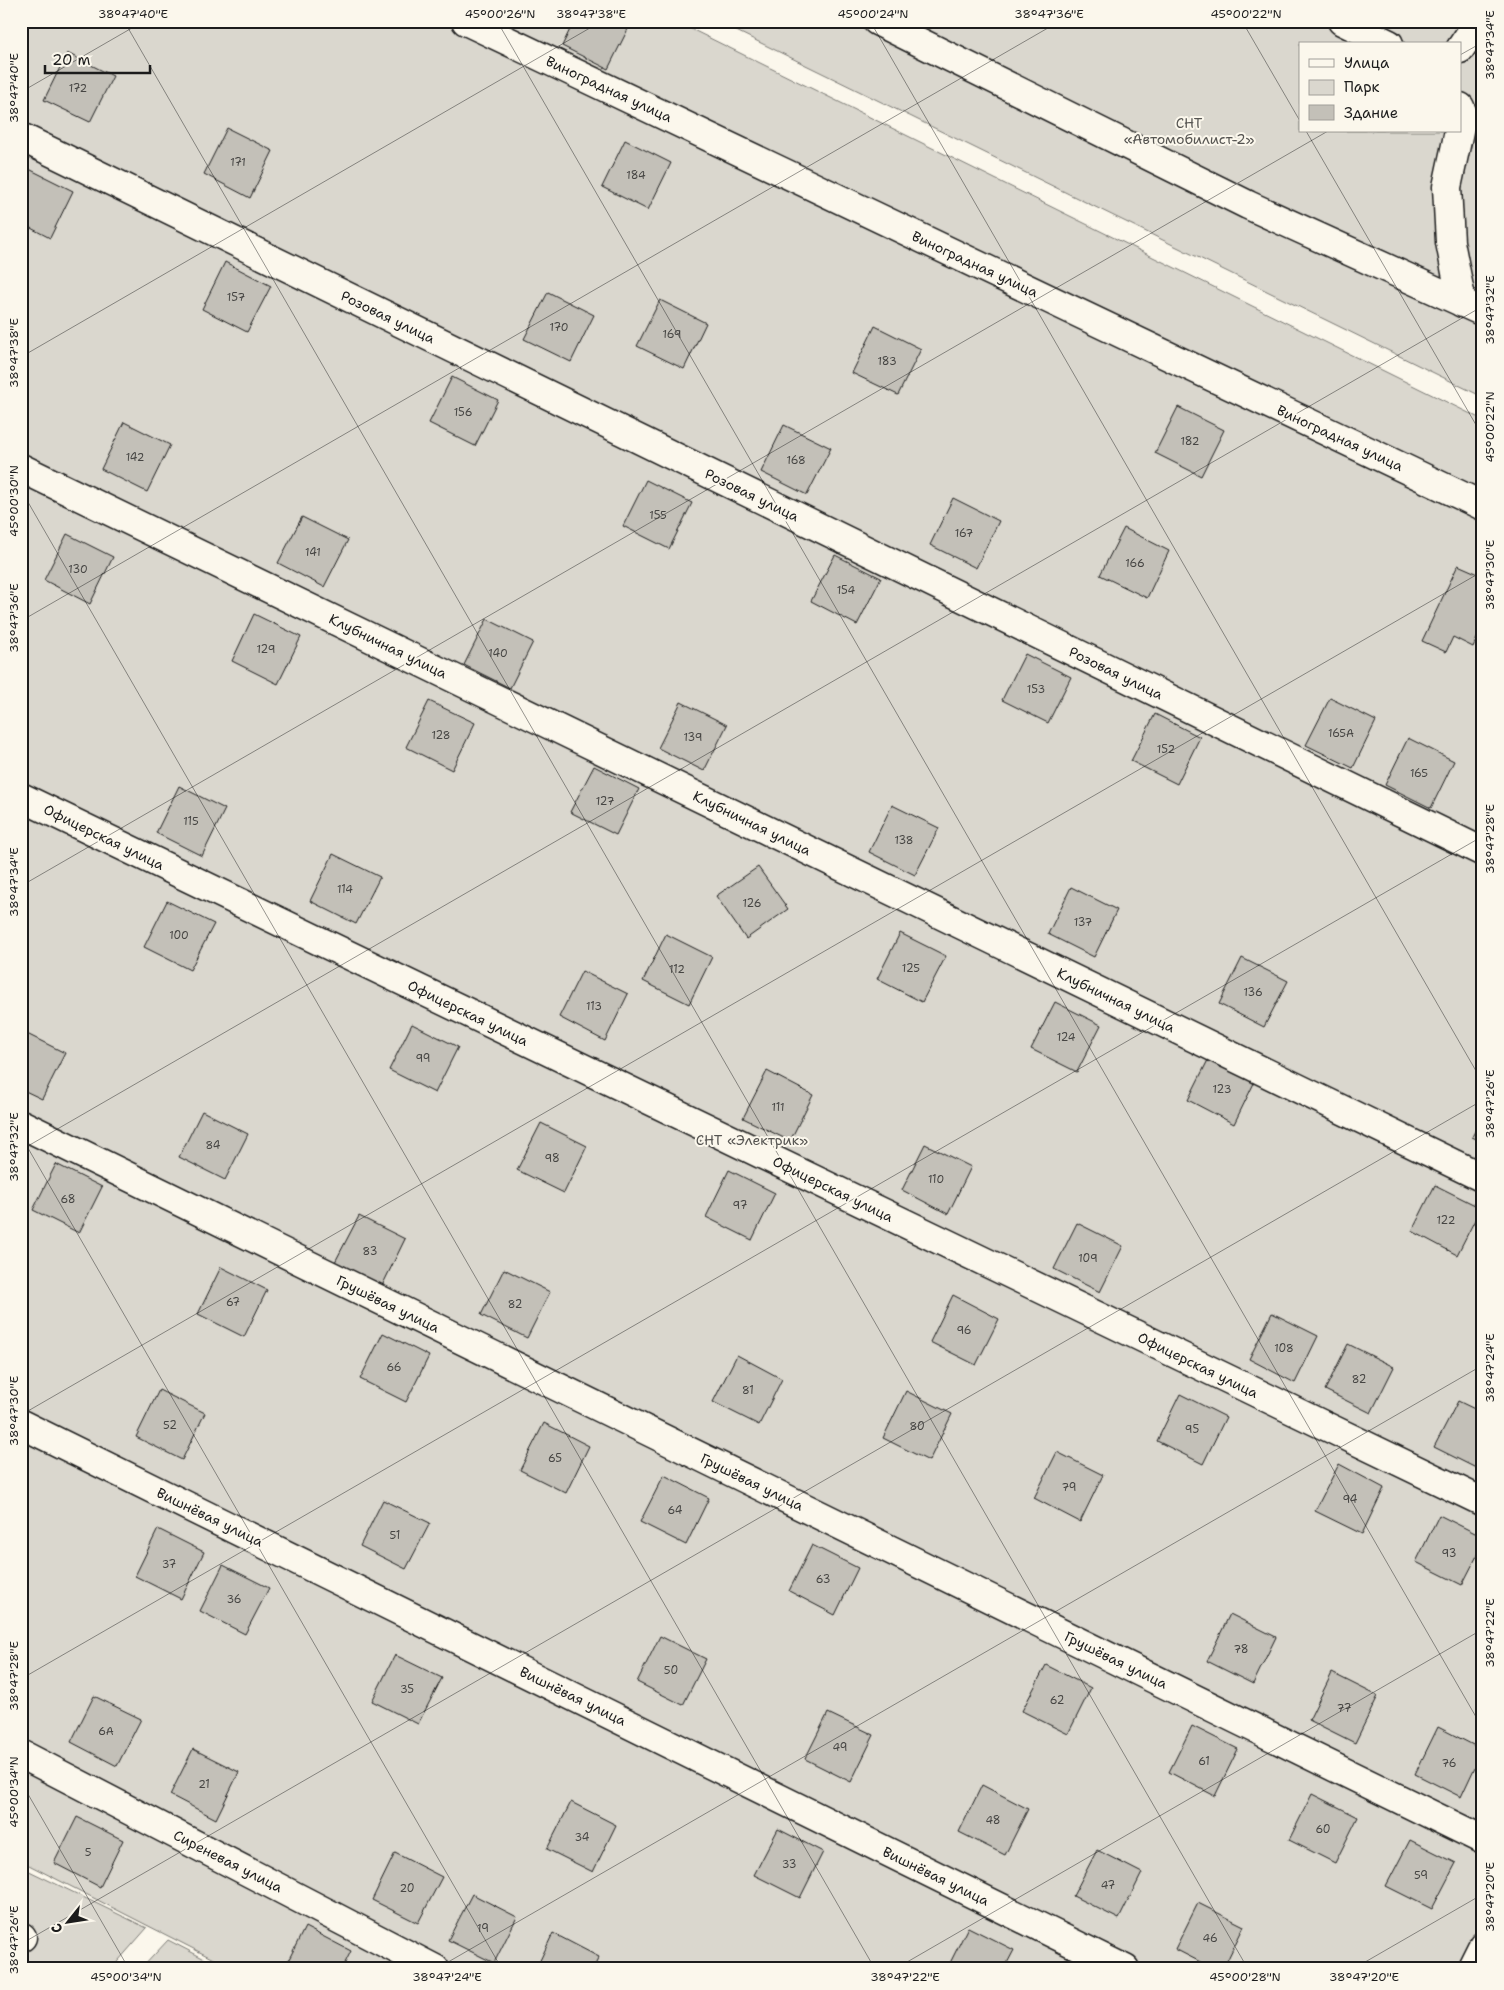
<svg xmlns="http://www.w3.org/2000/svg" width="1504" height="1990" font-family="'Shantell Sans',sans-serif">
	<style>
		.green { fill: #dad7ce; stroke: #7b7a75; fill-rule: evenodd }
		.building { fill: #c3c0b8; stroke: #1c1c1c }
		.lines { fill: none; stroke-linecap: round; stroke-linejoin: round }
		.minor-casing { stroke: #1c1c1c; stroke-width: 31 }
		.minor { stroke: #fbf7ec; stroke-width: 28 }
		.ticks { fill: none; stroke: #1c1c1c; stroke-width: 1; stroke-opacity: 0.45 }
		.labels { text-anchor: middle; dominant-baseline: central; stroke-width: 4; stroke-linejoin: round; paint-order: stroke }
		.number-label { font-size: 11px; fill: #464543 }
		.street-label { font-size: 14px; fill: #1c1c1c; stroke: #fbf7ec }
		.park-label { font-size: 14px; fill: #555451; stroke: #fbf7ec }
		.neatline { fill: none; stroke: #1c1c1c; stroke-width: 2 }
		.ticks-label { font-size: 12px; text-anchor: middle; fill: #1c1c1c }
	</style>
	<rect width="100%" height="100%" fill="#fbf7ec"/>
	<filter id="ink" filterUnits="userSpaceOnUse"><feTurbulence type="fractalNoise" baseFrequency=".02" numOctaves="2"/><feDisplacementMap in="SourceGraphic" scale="10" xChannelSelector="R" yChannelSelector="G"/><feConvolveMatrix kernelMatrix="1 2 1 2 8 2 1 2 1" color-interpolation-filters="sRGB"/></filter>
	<g filter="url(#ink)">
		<path class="green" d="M21 21H675L1483 420V1969H233L21 1861Z
			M716 21H1483V397ZM1300 44H1460V131H1300Z
			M21 1867 147 1928 111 1969H21Z
			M168 1940 224 1969H141Z"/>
		<path class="building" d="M574 21 631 23 608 69 562 46Z
			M67 53 113 76 90 122 44 100Z
			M227 128 273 151 250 198 204 174Z
			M625 140 671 163 648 210 602 187Z
			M27 168 73 191 50 238 21 223V180Z
			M225 262 271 286 247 332 202 309Z
			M548 292 594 315 571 362 524 339Z
			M660 300 706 323 684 369 637 346Z
			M875 326 921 349 898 395 852 373Z
			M452 377 498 400 475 446 429 423Z
			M1178 407 1224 430 1201 476 1155 453Z
			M124 422 170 445 147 492 101 469Z
			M784 425 831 448 807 495 761 472Z
			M646 480 692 503 669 549 623 526Z
			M953 498 999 521 976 568 930 545Z
			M302 517 348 540 324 587 278 563Z
			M1124 528 1169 551 1147 598 1100 575Z
			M67 534 113 557 90 604 44 580Z
			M835 555 881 578 857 625 811 601Z
			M1458 565 1483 576V625L1473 647 1453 637 1446 652 1422 641Z
			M254 614 301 637 278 684 232 661Z
			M487 619 533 642 510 688 464 665Z
			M1025 654 1071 677 1048 723 1002 700Z
			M1330 698 1376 721 1353 768 1306 745Z
			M429 701 475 723 452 770 406 747Z
			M681 702 727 725 704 771 658 748Z
			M1155 714 1200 737 1177 784 1131 761Z
			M1408 738 1454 761 1431 808 1385 785Z
			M594 766 639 789 616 835 570 812Z
			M179 786 225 809 202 856 156 833Z
			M892 805 939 828 915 875 869 852Z
			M333 854 380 877 356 924 310 901Z
			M758 867 788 909 746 939 716 896Z
			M1071 887 1117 910 1094 957 1048 934Z
			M167 901 214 924 190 970 144 947Z
			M900 933 946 956 922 1002 877 979Z
			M666 934 712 957 689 1004 643 981Z
			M1242 958 1288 981 1264 1027 1219 1004Z
			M582 971 628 994 605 1041 559 1017Z
			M1055 1002 1101 1025 1077 1072 1031 1049Z
			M412 1024 458 1047 435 1093 389 1070Z
			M21 1031 65 1053 42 1099 21 1089Z
			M1211 1054 1257 1077 1234 1124 1188 1100Z
			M767 1071 813 1095 790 1141 743 1118Z
			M202 1111 248 1134 225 1180 179 1157Z
			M1483 1115V1142L1472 1137Z
			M541 1123 587 1146 564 1193 517 1170Z
			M925 1144 971 1167 948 1214 902 1190Z
			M56 1164 102 1187 79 1233 33 1210Z
			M729 1170 775 1193 752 1240 706 1217Z
			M1435 1185 1481 1208 1457 1255 1412 1231Z
			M359 1216 405 1239 382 1286 335 1262Z
			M1077 1223 1123 1246 1100 1292 1054 1269Z
			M221 1267 267 1290 244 1337 198 1314Z
			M504 1269 550 1292 527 1338 481 1315Z
			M953 1295 999 1319 976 1365 930 1342Z
			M1272 1313 1318 1336 1295 1383 1249 1359Z
			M383 1333 429 1356 406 1402 360 1379Z
			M1348 1344 1394 1367 1371 1413 1325 1390Z
			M737 1355 782 1379 759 1425 713 1402Z
			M159 1390 205 1413 182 1460 136 1437Z
			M906 1391 952 1414 929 1461 883 1438Z
			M1180 1394 1226 1417 1203 1464 1157 1441Z
			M1458 1401 1483 1413V1466L1480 1470 1434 1447Z
			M544 1423 589 1446 566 1493 520 1470Z
			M1057 1452 1103 1475 1080 1522 1034 1498Z
			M1339 1464 1384 1488 1362 1534 1315 1511Z
			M664 1475 709 1498 686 1545 640 1522Z
			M383 1500 430 1523 406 1569 360 1546Z
			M1439 1515 1483 1537V1544L1462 1585 1416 1562Z
			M158 1529 204 1552 181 1599 135 1576Z
			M812 1545 858 1568 835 1615 789 1591Z
			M223 1565 269 1588 245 1634 200 1611Z
			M1230 1614 1276 1637 1253 1684 1207 1661Z
			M660 1636 706 1659 683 1705 637 1682Z
			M395 1655 442 1678 418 1724 372 1701Z
			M1046 1665 1091 1688 1068 1734 1022 1711Z
			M1332 1673 1378 1696 1355 1743 1309 1720Z
			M94 1696 141 1719 117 1766 71 1742Z
			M828 1713 874 1735 851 1782 805 1759Z
			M1192 1726 1238 1749 1215 1796 1169 1772Z
			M1438 1727 1483 1750 1461 1797 1415 1774Z
			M193 1749 239 1772 216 1819 170 1795Z
			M982 1785 1028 1809 1005 1855 959 1832Z
			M1312 1794 1358 1817 1335 1863 1289 1840Z
			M571 1802 616 1825 593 1872 547 1849Z
			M77 1817 123 1840 100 1887 54 1863Z
			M778 1829 823 1852 800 1898 754 1875Z
			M1410 1840 1456 1863 1432 1909 1386 1886Z
			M1097 1850 1142 1873 1119 1919 1073 1896Z
			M395 1853 442 1877 418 1923 372 1900Z
			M472 1894 517 1917 494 1963 448 1940Z
			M1198 1903 1244 1926 1223 1969H1214L1175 1949Z
			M305 1927 351 1951 342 1969H284Z
			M968 1927 1014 1950 1004 1969H947Z
			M553 1933 599 1957 593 1969H536Z"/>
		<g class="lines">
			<defs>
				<path id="minor" d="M466 21 1483 506
					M877 21 1248 205 1483 312
					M1342 21 1389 44
					M1460 49 1479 21
					M1460 107 1463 114 1460 127
					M1459 131 1447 187 1450 242 1462 303
					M21 137 1483 852
					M21 468 1483 1178
					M21 797 1483 1502
					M21 1124 1483 1840
					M21 1424 1125 1969
					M21 1754 435 1969
					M21 1937H22
					M1471 1969 1483 1945"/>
			</defs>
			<use href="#minor" class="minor-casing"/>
			<use href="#minor" class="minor"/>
		</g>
	</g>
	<path class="ticks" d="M124 21 1248 1969M497 21 1483 1729M870 21 1483 1083M1242 21 1300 121M1460 55 1483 42M21 92 144 21M1306 131 1483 437M21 357 602 21M21 490 875 1969M21 621 1060 21M21 886 1328 131M21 1136 502 1969M21 1150 1483 306M21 1415 1483 571M21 1679 1483 836M21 1782 129 1969M21 1944 1483 1100M436 1969 1483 1365M895 1969 1483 1629M1353 1969 1483 1894"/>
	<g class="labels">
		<g class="number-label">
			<text x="78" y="88">172</text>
			<text x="238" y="162">171</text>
			<text x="636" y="175">184</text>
			<text x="236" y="297">157</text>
			<text x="559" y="327">170</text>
			<text x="672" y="334">169</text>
			<text x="887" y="361">183</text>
			<text x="463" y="412">156</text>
			<text x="1190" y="441">182</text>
			<text x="135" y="457">142</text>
			<text x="796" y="460">168</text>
			<text x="658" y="515">155</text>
			<text x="964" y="533">167</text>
			<text x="313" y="552">141</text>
			<text x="1135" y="563">166</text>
			<text x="78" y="569">130</text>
			<text x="846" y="590">154</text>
			<text x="266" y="649">129</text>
			<text x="498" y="653">140</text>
			<text x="1036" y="689">153</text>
			<text x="1341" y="733">165А</text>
			<text x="441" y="735">128</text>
			<text x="693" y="737">139</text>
			<text x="1166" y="749">152</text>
			<text x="1419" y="773">165</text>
			<text x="605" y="801">127</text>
			<text x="191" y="821">115</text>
			<text x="904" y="840">138</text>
			<text x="345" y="889">114</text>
			<text x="752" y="903">126</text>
			<text x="1083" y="922">137</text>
			<text x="179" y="935">100</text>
			<text x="911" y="968">125</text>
			<text x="677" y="969">112</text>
			<text x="1253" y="992">136</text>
			<text x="594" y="1006">113</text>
			<text x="1066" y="1037">124</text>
			<text x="423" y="1058">99</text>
			<text x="1222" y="1089">123</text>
			<text x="778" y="1107">111</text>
			<text x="213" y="1145">84</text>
			<text x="552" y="1158">98</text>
			<text x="936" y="1179">110</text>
			<text x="68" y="1199">68</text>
			<text x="740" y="1205">97</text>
			<text x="1446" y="1220">122</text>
			<text x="370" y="1251">83</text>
			<text x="1088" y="1258">109</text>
			<text x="233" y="1302">67</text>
			<text x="515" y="1304">82</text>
			<text x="964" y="1330">96</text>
			<text x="1284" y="1348">108</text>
			<text x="394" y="1367">66</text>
			<text x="1359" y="1379">82</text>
			<text x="748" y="1390">81</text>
			<text x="170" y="1425">52</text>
			<text x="917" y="1426">80</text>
			<text x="1192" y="1429">95</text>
			<text x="555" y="1458">65</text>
			<text x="1069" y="1487">79</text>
			<text x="1350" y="1499">94</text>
			<text x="675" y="1510">64</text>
			<text x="395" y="1535">51</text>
			<text x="1449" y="1553">93</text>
			<text x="169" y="1564">37</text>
			<text x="823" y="1579">63</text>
			<text x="234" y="1599">36</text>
			<text x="1241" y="1649">78</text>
			<text x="671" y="1670">50</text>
			<text x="407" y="1689">35</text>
			<text x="1057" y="1700">62</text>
			<text x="1344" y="1708">77</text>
			<text x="106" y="1731">6А</text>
			<text x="840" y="1747">49</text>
			<text x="1204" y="1761">61</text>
			<text x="1449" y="1763">76</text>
			<text x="204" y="1784">21</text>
			<text x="993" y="1820">48</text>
			<text x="1323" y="1829">60</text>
			<text x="582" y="1837">34</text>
			<text x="88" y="1852">5</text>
			<text x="789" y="1864">33</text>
			<text x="1421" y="1875">59</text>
			<text x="1108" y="1885">47</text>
			<text x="407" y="1888">20</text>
			<text x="483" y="1928">19</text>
			<text x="1210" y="1938">46</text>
		</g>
		<g class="street-label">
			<text transform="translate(609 89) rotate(25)">Виноградная улица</text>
			<text transform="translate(975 264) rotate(25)">Виноградная улица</text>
			<text transform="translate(388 317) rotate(26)">Розовая улица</text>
			<text transform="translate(1340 438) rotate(25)">Виноградная улица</text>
			<text transform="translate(752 495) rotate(26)">Розовая улица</text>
			<text transform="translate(388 646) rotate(26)">Клубничная улица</text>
			<text transform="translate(1116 673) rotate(26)">Розовая улица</text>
			<text transform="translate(752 823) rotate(26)">Клубничная улица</text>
			<text transform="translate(104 837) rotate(26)">Офицерская улица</text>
			<text transform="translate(1116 1000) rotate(26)">Клубничная улица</text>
			<text transform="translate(468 1013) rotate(26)">Офицерская улица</text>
			<text transform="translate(833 1189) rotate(26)">Офицерская улица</text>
			<text transform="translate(388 1304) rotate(26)">Грушёвая улица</text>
			<text transform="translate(1198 1365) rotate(26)">Офицерская улица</text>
			<text transform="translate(752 1482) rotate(26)">Грушёвая улица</text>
			<text transform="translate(210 1517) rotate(26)">Вишнёвая улица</text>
			<text transform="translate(1116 1660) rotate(26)">Грушёвая улица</text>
			<text transform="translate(573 1696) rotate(26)">Вишнёвая улица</text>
			<text transform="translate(228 1861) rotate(27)">Сиреневая улица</text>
			<text transform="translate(936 1876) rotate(26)">Вишнёвая улица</text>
		</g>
		<g class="park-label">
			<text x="1189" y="123">СНТ<tspan x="1189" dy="16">«Автомобилист-2»</tspan></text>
			<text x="752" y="1140">СНТ «Электрик»</text>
		</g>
	</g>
	<rect width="1504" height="1990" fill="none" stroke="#fbf7ec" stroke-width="55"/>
	<rect x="1299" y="42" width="162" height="90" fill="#fbf7ec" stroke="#a29f99"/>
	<rect x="1309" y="59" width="25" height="8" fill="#fbf7ec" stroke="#a29f99"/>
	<text x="1344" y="68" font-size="15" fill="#1c1c1c">Улица</text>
	<rect x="1309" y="80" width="25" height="15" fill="#dad7ce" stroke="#a29f99"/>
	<text x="1344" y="92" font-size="15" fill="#1c1c1c">Парк</text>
	<rect x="1309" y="105" width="25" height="15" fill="#c3c0b8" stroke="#a29f99"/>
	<text x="1344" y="118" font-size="15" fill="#1c1c1c">Здание</text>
	<g transform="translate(68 1922) rotate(240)" stroke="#fbf7ec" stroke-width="4" paint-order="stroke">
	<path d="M0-4L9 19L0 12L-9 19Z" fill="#1c1c1c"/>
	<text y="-8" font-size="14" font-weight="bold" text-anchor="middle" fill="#1c1c1c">С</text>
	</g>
	<path d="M45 65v8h105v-8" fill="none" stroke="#1c1c1c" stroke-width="2.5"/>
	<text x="52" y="65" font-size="15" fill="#1c1c1c" stroke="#fbf7ec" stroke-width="4" paint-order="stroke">20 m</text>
	<rect x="28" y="28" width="1448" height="1934" class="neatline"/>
	<g class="ticks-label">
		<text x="133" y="18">38°47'40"E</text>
		<text x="500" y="18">45°00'26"N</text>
		<text x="591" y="18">38°47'38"E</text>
		<text x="873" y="18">45°00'24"N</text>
		<text x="1049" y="18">38°47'36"E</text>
		<text x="1246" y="18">45°00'22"N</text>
		<text transform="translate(1490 45) rotate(-90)" y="4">38°47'34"E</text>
		<text transform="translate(14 88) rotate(-90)" y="4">38°47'40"E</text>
		<text transform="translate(1490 310) rotate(-90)" y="4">38°47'32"E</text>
		<text transform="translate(14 353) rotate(-90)" y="4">38°47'38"E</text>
		<text transform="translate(1490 427) rotate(-90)" y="4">45°00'22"N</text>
		<text transform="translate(14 501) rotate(-90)" y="4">45°00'30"N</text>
		<text transform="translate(1490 575) rotate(-90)" y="4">38°47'30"E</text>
		<text transform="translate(14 618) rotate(-90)" y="4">38°47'36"E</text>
		<text transform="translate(1490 839) rotate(-90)" y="4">38°47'28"E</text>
		<text transform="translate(14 882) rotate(-90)" y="4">38°47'34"E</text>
		<text transform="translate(1490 1104) rotate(-90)" y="4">38°47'26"E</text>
		<text transform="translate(14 1147) rotate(-90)" y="4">38°47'32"E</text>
		<text transform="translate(1490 1368) rotate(-90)" y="4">38°47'24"E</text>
		<text transform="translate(14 1411) rotate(-90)" y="4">38°47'30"E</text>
		<text transform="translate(1490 1633) rotate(-90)" y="4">38°47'22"E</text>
		<text transform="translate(14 1676) rotate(-90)" y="4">38°47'28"E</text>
		<text transform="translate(14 1792) rotate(-90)" y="4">45°00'34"N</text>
		<text transform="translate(1490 1897) rotate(-90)" y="4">38°47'20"E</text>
		<text transform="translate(14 1940) rotate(-90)" y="4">38°47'26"E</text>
		<text x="126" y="1981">45°00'34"N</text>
		<text x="447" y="1981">38°47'24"E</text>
		<text x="905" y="1981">38°47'22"E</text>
		<text x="1245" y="1981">45°00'28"N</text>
		<text x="1364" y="1981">38°47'20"E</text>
	</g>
</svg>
